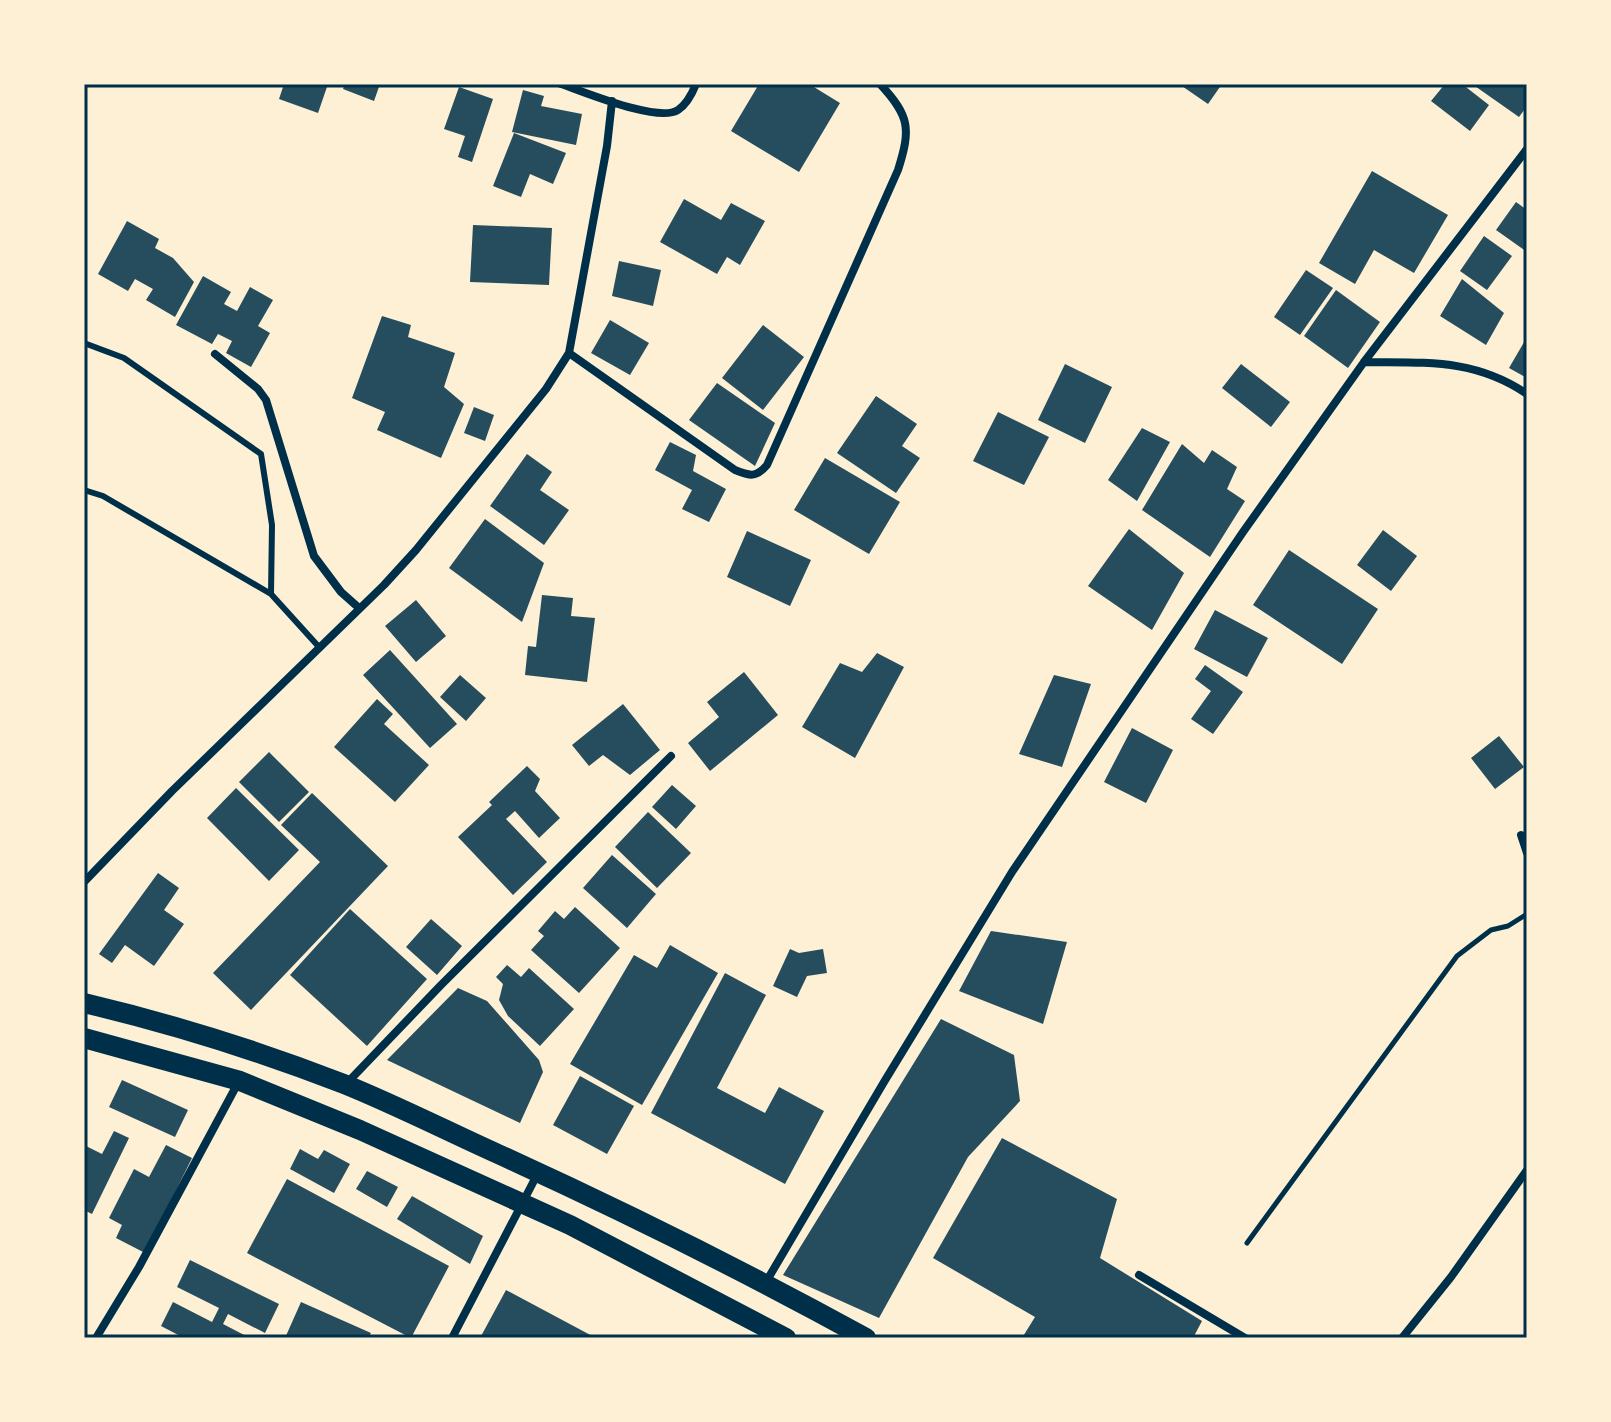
<svg xmlns="http://www.w3.org/2000/svg" width="1611" height="1422" font-family="'Alegreya Sans',sans-serif">
	<style>
		.building { fill: #264d5e }
		.lines { fill: none; stroke-linecap: round; stroke-linejoin: round }
		.path { stroke: #003049; stroke-width: 5 }
		.service { stroke: #003049; stroke-width: 6 }
		.minor { stroke: #003049; stroke-width: 8 }
		.primary { stroke: #003049; stroke-width: 20 }
		.neatline { fill: none; stroke: #003049; stroke-width: 3 }
	</style>
	<rect width="100%" height="100%" fill="#fdf0d5"/>
	<path class="building" d="M284 84H328L318 113 279 99Z
		M345 84H380L374 101 343 89Z
		M759 84H809L840 103 799 172 731 131Z
		M1179 84H1222L1208 104Z
		M1445 84H1462L1489 105 1470 131 1431 101Z
		M1472 84H1527V106L1519 117Z
		M459 87 493 99 472 162 458 157 465 136 444 129Z
		M523 90 544 96 541 106 582 114 576 145 512 132Z
		M514 133 566 153 553 184 530 174 521 197 493 186Z
		M1372 171 1448 215 1414 273 1374 250 1355 284 1319 263Z
		M684 199 721 220 731 203 765 221 740 265 727 257 717 274 660 242Z
		M1516 202 1527 210V252L1496 230Z
		M127 221 159 239 155 248 173 258 194 282 175 317 146 300 153 289 135 279 128 291 98 274Z
		M473 225 552 228 549 285 470 282Z
		M1484 236 1512 256 1487 290 1460 271Z
		M619 261 661 270 653 306 612 296Z
		M1306 270 1333 288 1300 335 1274 317Z
		M203 276 231 292 224 304 237 311 250 287 273 300 258 326 270 333 251 367 226 353 232 341 218 334 212 344 176 325Z
		M1462 279 1504 313 1486 345 1440 316Z
		M1336 290 1380 322 1348 368 1304 336Z
		M382 316 411 325 408 337 455 353 444 387 464 404 441 458 377 430 385 412 352 398Z
		M610 320 649 343 630 375 591 353Z
		M763 325 804 357 763 410 722 378Z
		M1527 337V378L1509 368Z
		M1065 364 1112 387 1085 443 1038 420Z
		M1241 364 1290 402 1271 427 1222 388Z
		M717 383 775 423 755 466 689 420Z
		M876 396 917 424 902 446 920 458 896 493 837 453Z
		M474 407 494 415 485 441 464 433Z
		M998 412 1049 437 1024 485 973 461Z
		M1142 428 1170 442 1137 501 1108 480Z
		M670 442 696 455 693 471 726 489 709 522 682 509 692 490 655 470Z
		M1182 444 1204 463 1212 450 1237 467 1227 489 1245 501 1210 557 1142 510Z
		M527 454 552 472 540 490 569 510 544 545 490 506Z
		M825 458 900 502 869 554 794 510Z
		M485 519 544 563 522 622 449 568Z
		M1129 529 1184 573 1152 630 1088 586Z
		M1383 530 1417 556 1391 591 1357 565Z
		M747 531 811 560 790 606 727 577Z
		M1289 550 1378 609 1342 664 1253 605Z
		M542 595 573 598 571 616 595 618 587 682 525 675 528 646 536 647Z
		M416 600 446 636 416 662 385 626Z
		M1215 610 1268 638 1247 677 1194 649Z
		M390 650 457 724 430 748 363 675Z
		M877 653 904 667 855 758 802 727 840 663 862 672Z
		M1205 665 1243 692 1213 734 1191 719 1211 691 1195 679Z
		M744 672 778 715 710 771 688 743 719 717 707 702Z
		M460 675 486 698 466 721 440 697Z
		M1054 675 1091 684 1062 767 1019 754Z
		M377 699 393 714 384 724 429 765 395 802 334 747Z
		M623 704 660 750 630 775 603 755 589 766 572 745Z
		M1132 728 1173 750 1146 803 1104 782Z
		M1499 736 1524 767 1495 789 1471 758Z
		M269 752 309 792 279 822 239 782Z
		M527 766 540 779 535 791 560 818 539 838 515 811 506 819 547 862 513 895 458 837 492 805 489 802Z
		M672 785 696 806 676 829 652 807Z
		M236 788 299 850 269 881 207 818Z
		M312 793 388 866 251 1010 213 973 320 862 281 825Z
		M648 812 691 853 657 888 615 847Z
		M612 855 656 894 627 928 583 888Z
		M158 873 179 888 164 910 184 924 154 966 125 945 112 963 99 954Z
		M575 907 620 948 579 993 531 950 544 936 538 931 555 911 564 919Z
		M350 909 427 979 367 1046 290 975Z
		M431 919 462 946 437 975 406 947Z
		M991 931 1067 942 1043 1024 959 991Z
		M670 945 718 973 642 1105 570 1064 634 955 657 968Z
		M790 949 799 953 823 949 827 973 807 976 797 997 773 986Z
		M507 965 521 977 529 968 574 1009 540 1046 508 1016 499 1000 503 984 496 977Z
		M725 973 766 995 717 1088 765 1113 779 1087 824 1111 785 1184 651 1113Z
		M458 988 487 1001 539 1060 543 1072 520 1123 387 1060Z
		M941 1019 1014 1055 1020 1101 968 1157 879 1318 783 1275Z
		M580 1076 634 1106 607 1154 553 1125Z
		M122 1080 188 1110 175 1137 109 1107Z
		M114 1131 129 1138 92 1214 84 1210V1145L102 1154Z
		M1002 1138 1117 1199 1100 1258 1202 1321 1193 1338H1022L1035 1317 933 1258Z
		M166 1145 192 1158 145 1253 116 1238 122 1225 109 1218 134 1169 149 1177Z
		M300 1149 318 1159 324 1150 350 1164 334 1193 290 1169Z
		M367 1171 398 1187 387 1207 356 1189Z
		M287 1179 449 1266 411 1338 247 1253Z
		M412 1196 483 1236 470 1264 397 1219Z
		M190 1260 279 1304 265 1333 228 1314 223 1324 250 1338H184L161 1326 173 1302 212 1322 219 1308 177 1287Z
		M506 1290 596 1338H480Z
		M301 1302 371 1333 368 1338H285Z"/>
	<g class="lines">
		<path class="path" d="M1247 1243 1457 956 1491 930 1508 926 1527 914"/>
		<path class="service" d="M84 343 124 358 261 454 272 525 271 594 319 647
			M84 490 103 496 271 594"/>
		<path class="minor" d="M561 84C585 92 658 123 678 110 687 104 692 94 696 84
			M569 353 735 470C750 476 756 478 767 465L898 170C911 129 910 116 880 84
			M215 354 258 389 266 400 314 556 341 592 359 608
			M1364 362C1425 363 1474 358 1527 394
			M1521 835 1527 853
			M84 882 172 791 384 585 416 550 546 389 569 353 607 146 612 101
			M348 1082 441 985 671 756
			M1139 1275 1245 1338
			M766 1282 884 1082 1012 872 1243 532 1364 362 1527 149
			M96 1338 139 1267 239 1081
			M452 1338 538 1173
			M1402 1338 1451 1277 1527 1170"/>
		<path class="primary" d="M84 1003C173 1024 259 1051 344 1084 396 1105 447 1131 498 1154 623 1211 746 1272 866 1338
			M84 1038 240 1081 360 1130 570 1225 786 1338"/>
	</g>
	<rect width="1611" height="1422" fill="none" stroke="#fdf0d5" stroke-width="172"/>
	<rect x="86" y="86" width="1439" height="1250" class="neatline"/>
</svg>
